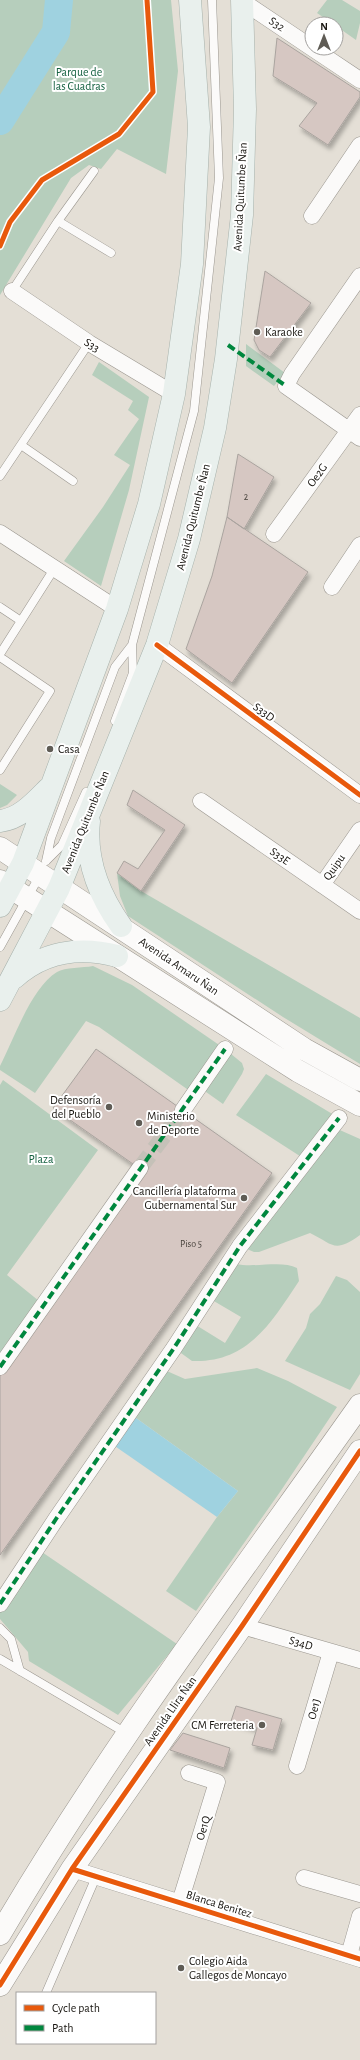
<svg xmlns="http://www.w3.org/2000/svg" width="360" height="2060" font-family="'Alegreya Sans',sans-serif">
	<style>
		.green { fill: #b6cebc }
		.water { fill: #9fd2e0 }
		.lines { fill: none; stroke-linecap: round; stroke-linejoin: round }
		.river { stroke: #9fd2e0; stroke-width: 28 }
		.building { fill: #d6c7c2; stroke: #aaa49f; filter: url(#shadow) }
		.street-tunnel { stroke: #c5c1b8; stroke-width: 16; stroke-dasharray: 16 8; stroke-linecap: butt }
		.lane-casing { stroke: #9a968f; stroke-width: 9 }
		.street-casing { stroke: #9a968f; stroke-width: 17 }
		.secondary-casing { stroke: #9a968f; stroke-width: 23 }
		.primary-casing { stroke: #a6b1ab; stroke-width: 23 }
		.lane { stroke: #fbfaf9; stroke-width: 8 }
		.street { stroke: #fbfaf9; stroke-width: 16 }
		.secondary { stroke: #fbfaf9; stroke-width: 22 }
		.primary { stroke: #e9f0ed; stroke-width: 22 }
		.quiet { stroke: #00873e; stroke-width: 4; stroke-dasharray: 8 4; stroke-linecap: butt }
		.cycleway-casing { stroke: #fff; stroke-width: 8 }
		.cycleway { stroke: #e8590c; stroke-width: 5 }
		.poi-dot { fill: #5f5c55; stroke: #fff; stroke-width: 1.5 }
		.labels { text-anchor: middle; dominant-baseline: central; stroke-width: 4; stroke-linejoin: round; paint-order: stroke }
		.number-label { font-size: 10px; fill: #48423c }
		.street-label { font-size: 12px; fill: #181510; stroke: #fff }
		.park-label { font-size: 12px; fill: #156141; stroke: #fff }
		.poi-label { font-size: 12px; fill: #181510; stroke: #fff; text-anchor: start }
	</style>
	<defs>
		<filter id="shadow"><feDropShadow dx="2.5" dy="4.5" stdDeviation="2" flood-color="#0004"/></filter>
	</defs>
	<rect width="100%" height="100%" fill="#e4dfd6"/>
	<path class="green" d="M0 0H171L178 71 166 174 117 149 101 169 89 165 71 178 0 295Z
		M327 0H342L360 11V23L356 40 336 26V24H333L317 13Z
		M246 344 285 373 274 386 246 366Z
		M99 362 149 397 129 490 101 586 64 561 103 507 130 465 114 455 139 419 128 410 133 401 92 375Z
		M0 784 17 795 7 805 0 808Z
		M117 873 141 891 360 1018V1064L283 1017 128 916 120 896Z
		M93 966 132 985 225 1049 242 1063 244 1069 242 1074 223 1104 199 1087 194 1094 99 1027 86 1021 35 1093 0 1070V1066C14 1039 31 988 57 972 65 967 83 968 93 966Z
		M266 1074 339 1118 333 1127 360 1139V1235C334 1254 333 1244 310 1233L259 1252H254L240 1246 306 1160 236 1115Z
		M3 1080 98 1150 7 1275 39 1301 0 1358V1085Z
		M236 1264C255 1268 282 1260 297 1268L299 1281C271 1323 248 1363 192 1361L174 1348 191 1322 225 1343 241 1317 207 1297Z
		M336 1276 347 1280 360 1292V1374L350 1390 285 1361 306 1328 310 1314 320 1304Z
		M160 1368 185 1379 257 1368 288 1381 337 1407 280 1492 196 1611 166 1591 217 1517 238 1491 129 1413Z
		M36 1548 177 1644 118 1715 29 1661 28 1652 0 1619V1604Z"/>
	<path class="water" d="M129 1413 238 1491 217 1517 109 1442Z"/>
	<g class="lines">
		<path class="river" d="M0 121 56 32 59 0"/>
	</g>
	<path class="building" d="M277 38 360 92V97L328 145 299 126 317 103 273 76Z
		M265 271 311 303 270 357 259 350 254 340Z
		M238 454 274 477 244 529 227 517Z
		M227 517 308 572 232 683 186 649 212 576Z
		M133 790 185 825 141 891 117 873 124 861 138 869 165 830 127 805Z
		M96 1049 272 1173 0 1555V1372L143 1171 53 1108Z
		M236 1706 282 1719 273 1750 252 1745 257 1728 231 1721Z
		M183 1733 230 1748 224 1768 170 1750Z"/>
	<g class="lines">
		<path class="street-tunnel" d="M140 1168 183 1110"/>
		<defs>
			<path id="lane" d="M58 221 111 253
				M12 291 58 221 94 171
				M21 445 73 481
				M0 476 89 343
				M0 607 21 621
				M0 654 54 569
				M0 657 50 691 0 770
				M115 721 133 673 132 645 194 411 219 178 212 0
				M46 861 62 845 86 792
				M46 861 51 838 115 667 132 645
				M0 947 40 875
				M0 1628 11 1639 20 1671
				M0 1659 126 1733
				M46 1993 96 1877"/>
			<path id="street" d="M242 1 312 48
				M312 48 360 80
				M312 216 360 145
				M360 276 292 374 286 386 360 438
				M12 291 89 343 174 394
				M0 533 117 609
				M274 534 360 415
				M332 587 360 545
				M157 645 360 795
				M201 801 360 911
				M322 885 360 830
				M183 1110 225 1049
				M0 1367 140 1168
				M0 1604 56 1519 174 1348 240 1246 339 1118
				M242 1626 360 1660
				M297 1766 331 1652
				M72 1869 360 1959
				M304 1878 360 1894
				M180 1902 217 1782 189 1773
				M349 1955 360 1916"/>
			<path id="secondary" d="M0 848 304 1049 360 1080
				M0 881 298 1071 360 1105
				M0 1934C108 1750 237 1579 360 1405
				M0 1985 72 1869 242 1626 360 1451"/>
			<path id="primary" d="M0 821C20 819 35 802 48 789
				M89 821C85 859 99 895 121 926
				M0 906 23 863 117 609 149 504 174 394 192 264 199 127 190 0
				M14 978C43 952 79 946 117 956
				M0 1000 59 888 157 645 189 539 215 428 226 359 242 215 245 109 242 0"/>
		</defs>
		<use href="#lane" class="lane-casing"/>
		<use href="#street" class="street-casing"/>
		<use href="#secondary" class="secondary-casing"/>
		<use href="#primary" class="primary-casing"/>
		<use href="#lane" class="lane"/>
		<use href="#street" class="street"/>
		<use href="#secondary" class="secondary"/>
		<use href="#primary" class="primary"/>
		<path class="quiet" d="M228 345 286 386
			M0 1367 225 1049
			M0 1604 56 1519 174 1348 240 1246 339 1118"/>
		<defs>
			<path id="cycleway" d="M0 246 10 222 42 180 119 134 153 92 147 0
				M157 645 360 795
				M72 1869 360 1959
				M0 1985 72 1869 242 1626 360 1451"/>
		</defs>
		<use href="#cycleway" class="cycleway-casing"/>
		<use href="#cycleway" class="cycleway"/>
	</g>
	<g class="poi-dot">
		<circle cx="257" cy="332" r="4"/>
		<circle cx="50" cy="749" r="4"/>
		<circle cx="109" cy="1107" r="4"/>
		<circle cx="139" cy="1123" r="4"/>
		<circle cx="244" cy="1198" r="4"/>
		<circle cx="262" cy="1725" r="4"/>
		<circle cx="181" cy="1968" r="4"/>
	</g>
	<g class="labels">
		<g class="number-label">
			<text x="246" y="497">2</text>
			<text x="191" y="1244">Piso 5</text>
		</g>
		<g class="street-label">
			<text transform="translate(277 24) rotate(34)">S32</text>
			<text transform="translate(240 197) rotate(-87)">Avenida Quitumbe Ñan</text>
			<text transform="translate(92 345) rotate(32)">S33</text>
			<text transform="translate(317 475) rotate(-54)">Oe2G</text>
			<text transform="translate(193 517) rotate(-76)">Avenida Quitumbe Ñan</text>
			<text transform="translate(264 712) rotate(36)">S33D</text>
			<text transform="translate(85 822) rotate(-68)">Avenida Quitumbe Ñan</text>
			<text transform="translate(280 856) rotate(35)">S33E</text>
			<text transform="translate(334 867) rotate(-55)">Quipu</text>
			<text transform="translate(179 966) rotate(34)">Avenida Amaru Ñan</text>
			<text transform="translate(301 1643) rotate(16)">S34D</text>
			<text transform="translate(314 1709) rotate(-74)">Oe1J</text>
			<text transform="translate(170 1711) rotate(-55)">Avenida Llira Ñan</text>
			<text transform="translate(203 1828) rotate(-73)">Oe1Q</text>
			<text transform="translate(219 1904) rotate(17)">Blanca Benitez</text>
		</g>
		<g class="park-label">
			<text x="79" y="72">Parque de<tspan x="79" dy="14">las Cuadras</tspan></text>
			<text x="41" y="1159">Plaza</text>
		</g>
		<g class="poi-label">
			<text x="265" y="332">Karaoke</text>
			<text x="58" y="749">Casa</text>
			<text x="101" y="1100" text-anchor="end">Defensoría<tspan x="101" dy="14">del Pueblo</tspan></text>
			<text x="147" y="1116">Ministerio<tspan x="147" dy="14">de Deporte</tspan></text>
			<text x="236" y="1191" text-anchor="end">Cancillería plataforma<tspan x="236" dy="14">Gubernamental Sur</tspan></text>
			<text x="254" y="1725" text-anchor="end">CM Ferreteria</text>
			<text x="189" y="1961">Colegio Aida<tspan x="189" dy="14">Gallegos de Moncayo</tspan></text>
		</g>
	</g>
	<rect x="16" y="1992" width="140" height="52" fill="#ffffff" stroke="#a3a19f"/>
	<rect x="24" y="2005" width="20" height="6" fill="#e8590c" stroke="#a3a19f"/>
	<text x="52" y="2012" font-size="12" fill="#181510">Cycle path</text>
	<rect x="24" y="2025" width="20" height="6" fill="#00873e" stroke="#a3a19f"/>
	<text x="52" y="2032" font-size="12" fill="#181510">Path</text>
	<g transform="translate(324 36)"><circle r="19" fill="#ffffff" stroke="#a3a19f"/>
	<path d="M0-3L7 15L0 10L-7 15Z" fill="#5f5c55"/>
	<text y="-6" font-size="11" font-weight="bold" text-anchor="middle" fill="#181510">N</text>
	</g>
</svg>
